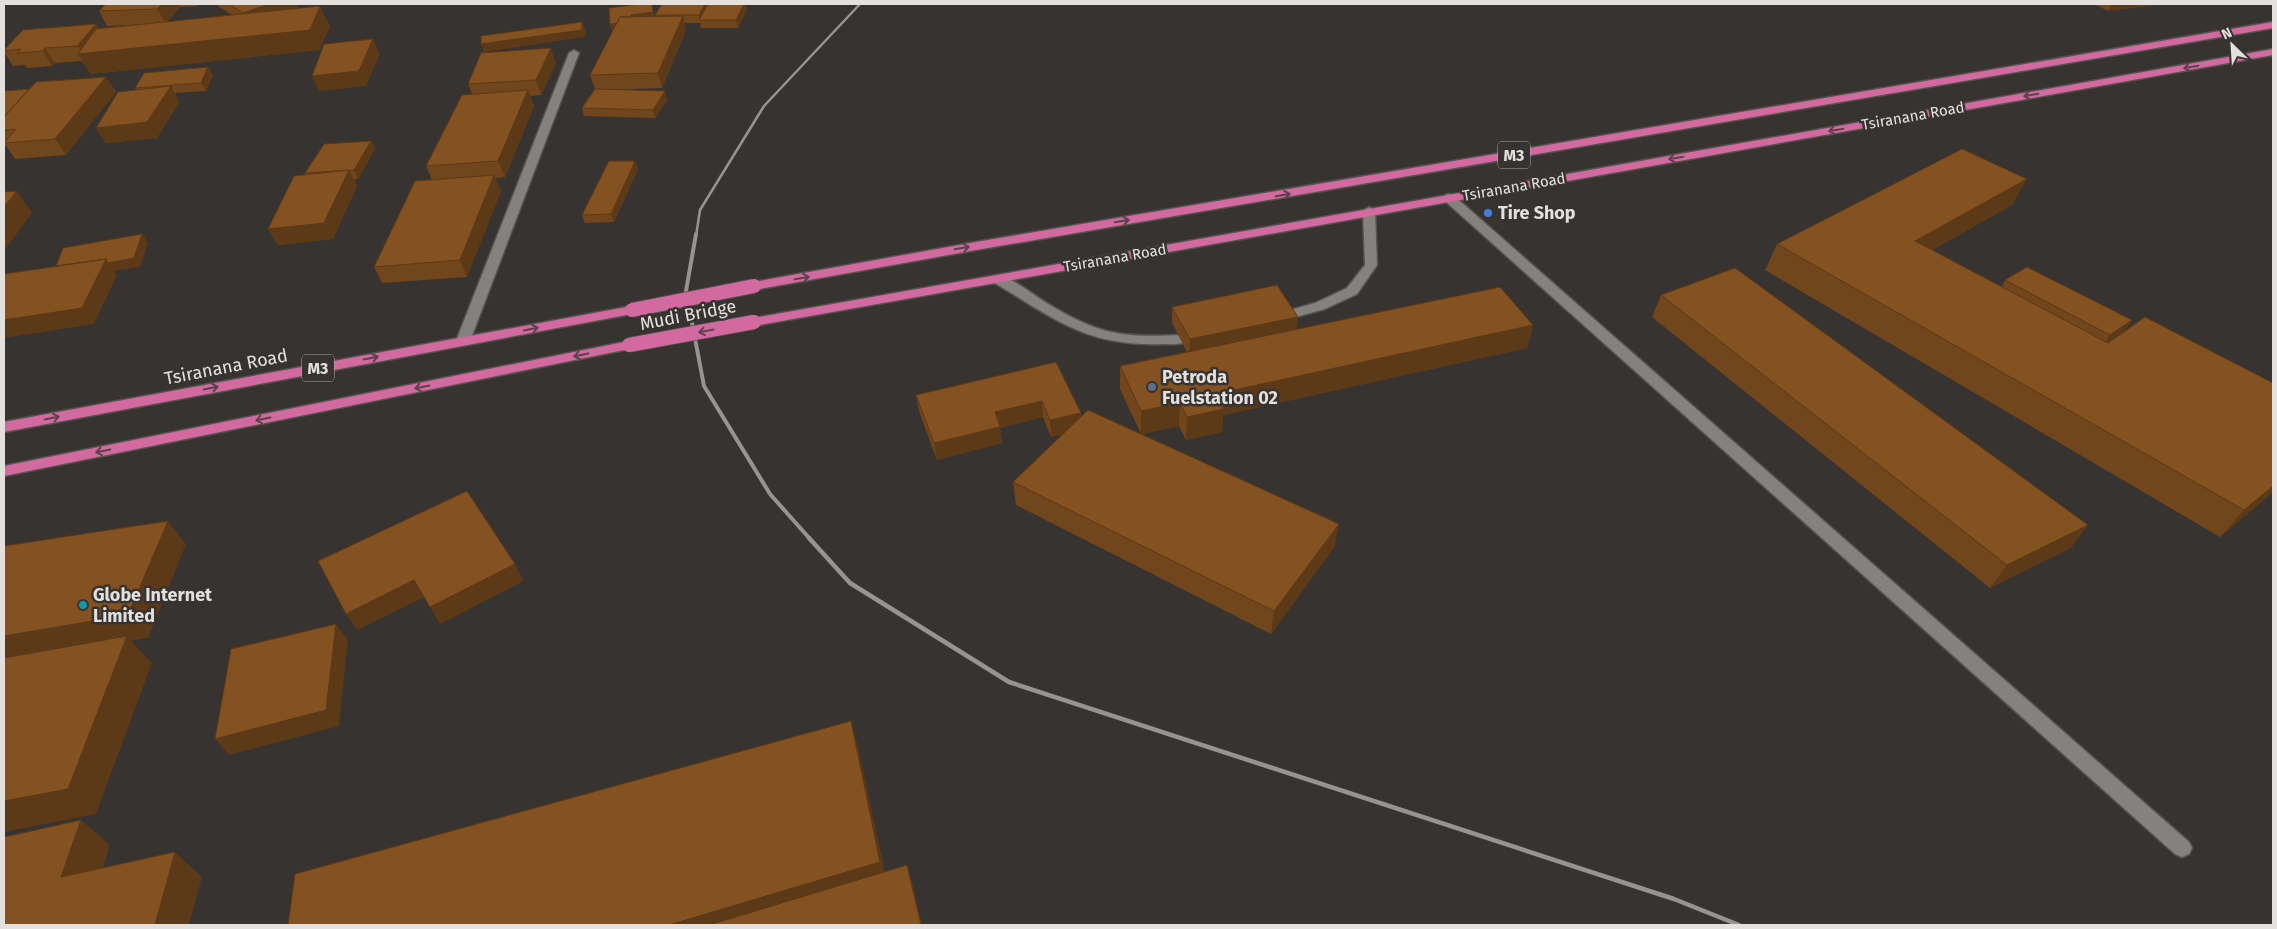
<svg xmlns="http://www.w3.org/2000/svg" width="2277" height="929" font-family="'Fira Sans',sans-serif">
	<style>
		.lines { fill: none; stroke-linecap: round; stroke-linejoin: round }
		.service-casing { stroke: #55524f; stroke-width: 3 }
		.trunk-casing { stroke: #55524f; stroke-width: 3 }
		.service { fill: #85817e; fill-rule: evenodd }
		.trunk { fill: #d26aa0; fill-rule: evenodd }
		.rail-far2 { stroke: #969390; stroke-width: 2.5 }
		.rail-far1 { stroke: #969390; stroke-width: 4 }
		.rail { stroke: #969390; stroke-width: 4.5 }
		.trunk-bridge-casing { stroke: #55524f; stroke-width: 16; stroke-linecap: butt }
		.trunk-bridge { stroke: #d26aa0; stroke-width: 14 }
		.wall { fill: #72461c }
		.shaded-wall { fill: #5c3917 }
		.building { fill: #845121; stroke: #5c3917 }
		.oneway { stroke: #5e414c }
		.shop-dot { fill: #3f7fe0; stroke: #373330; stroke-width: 2 }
		.service-dot { fill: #5c6f8a; stroke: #373330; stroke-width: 2 }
		.culture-dot { fill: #0f9aa8; stroke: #373330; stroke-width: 2 }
		.labels { text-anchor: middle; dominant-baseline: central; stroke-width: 5; stroke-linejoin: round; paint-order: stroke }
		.far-street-label { font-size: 15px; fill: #e3e0de; stroke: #373330 }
		.shield { fill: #373330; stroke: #afacaa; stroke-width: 1 }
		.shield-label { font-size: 16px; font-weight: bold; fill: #e3e0de }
		.poi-label { font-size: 18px; font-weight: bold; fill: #e3e0de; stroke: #373330; text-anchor: start }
		.street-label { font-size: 18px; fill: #e3e0de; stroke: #373330 }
	</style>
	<rect width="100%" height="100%" fill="#373330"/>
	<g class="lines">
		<defs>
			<path id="service" d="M574 50 579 53 470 341 463 345 458 344 456 341 569 53Z
				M1449 194 1453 195 2189 842 2192 848 2189 854 2182 857 2175 854 1445 201 1443 198 1445 195Z
				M1369 207 1375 211 1377 265 1357 294 1325 309 1285 320 1280 319 1278 316 1280 313 1315 303 1347 288 1365 265 1363 211Z
				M998 275C1014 279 1031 293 1045 302 1097 334 1120 338 1181 335L1188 339C1183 346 1170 344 1163 344 1086 347 1055 319 993 282L992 279Z"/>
			<path id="trunk" d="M2273 22V28L976 250 754 290 748 286 754 282 976 242Z
				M2273 49V55L754 326 747 322 754 318Z
				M632 306 639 310 637 313 4 432V422Z
				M629 341 636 345 634 348 4 476V466Z"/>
		</defs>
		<use href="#service" class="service-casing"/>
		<use href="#trunk" class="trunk-casing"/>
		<use href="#service" class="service"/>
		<use href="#trunk" class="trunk"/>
		<path class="rail-far2" d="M696 236 700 210 764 106 860 4"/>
		<path class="rail-far1" d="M696 234 686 291 704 386 770 494 810 539"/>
		<path class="rail" d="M809 538 850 583 1009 682 1674 899 1739 925"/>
		<defs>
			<path id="trunk-bridge" d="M632 310 754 286
				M629 345 754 322"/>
		</defs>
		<use href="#trunk-bridge" class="trunk-bridge-casing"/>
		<use href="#trunk-bridge" class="trunk-bridge"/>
	</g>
	<path class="wall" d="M106 4H200L198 6 180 7 167 22 232 15 215 4H296L299 9 320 6 330 27 319 50 91 74 82 61 55 63 52 66 27 68 25 65 13 66 4 52V50L96 24 98 28 138 25 107 26 99 11Z
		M652 4 654 16H656L655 15 662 4H707V5L747 9 738 28H701L700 23H684L686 30 662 88 604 90 667 100 655 118 584 116 582 108 595 89 590 75 613 31 610 24Z
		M2094 4H2163L2108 11Z
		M556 63 541 95 530 96 534 106 505 177 495 178 501 191 467 277 382 283 374 267 432 180 426 166 472 94 468 84Z
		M208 67 213 75 206 91 175 93 179 102 157 138 106 143 96 128 136 90 135 88Z
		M106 77 116 92 66 155 15 159 6 146H4V91L29 89Z
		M371 141 375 149 358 179H354L357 186 333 239 278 245 268 229 306 175 305 173Z
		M635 161 638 169 614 222 585 223 582 215Z
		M2012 205 1932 250 2002 287 2005 280 2132 320 2124 331 2273 383V492L2220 537 1765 270 1777 244Z
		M1661 295 2071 548 1990 588 1652 317Z
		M1172 307 1296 329 1533 325 1527 348 1223 415 1222 432 1186 440 1179 426 1142 434 1335 546 1271 634 1016 505 1013 482 1063 434 1051 437 1043 417 1000 428 1002 443 937 460 919 411 916 395 1056 362 1081 413V416L1141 434 1120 389V366L1187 352 1172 323Z"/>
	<path class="shaded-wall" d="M162 4H178L180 7 166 23 157 9Z
		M269 4H296L299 10 250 27 243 13Z
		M652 4 655 20 613 31 610 24 631 15Z
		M705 4H707L708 10 700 20 699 15Z
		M744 4H746L747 9 738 28 736 20Z
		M2112 4H2163L2108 11Z
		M320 6 330 27 319 50 91 74 78 54 82 53 77 46 96 24 105 38Z
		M683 16 686 30 662 88 658 73Z
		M582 22 585 29V37L484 52 481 44Z
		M373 39 380 54 366 86 319 91 312 76Z
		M45 48 55 63 52 66 43 51Z
		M551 48 556 63 541 95 536 80Z
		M208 67 213 75 206 91 201 83Z
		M106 77 116 92 66 155 55 139Z
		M171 86 179 102 157 138 106 143 96 128Z
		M528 90 534 106 505 177 498 161Z
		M665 91 667 100 655 118 653 110Z
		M371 141 375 149 358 179 354 170Z
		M635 161 638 169 614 222 611 214Z
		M349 170 357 186 333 239 278 245 268 229Z
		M494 175 501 191 467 277 460 260Z
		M2027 179 2012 205 1901 267 1915 241Z
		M17 191 32 213 4 251V207Z
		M142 234 148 243 140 267 114 271 117 275 94 324 4 338V320L106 259Z
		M1298 317 1296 333 1189 355 1190 339Z
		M2132 320 2120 337 2099 352 2110 335Z
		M1533 325 1527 348 1223 415 1222 432 1186 440 1187 417 1216 394Z
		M1042 401 1043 417 1000 428 1002 443 937 460 934 443 995 412Z
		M1180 403 1179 426 1141 434V411Z
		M1081 413V429L1051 437 1050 420Z
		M2273 486V492L2220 537 2244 510Z
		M168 521 186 544 148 638 131 641 152 663 96 814 4 832V636Z
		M1339 524 1335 546 1271 634 1274 611Z
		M2088 525 2071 548 1990 588 2007 565Z
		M515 564 524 581 440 624 430 607Z
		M414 580 425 597 357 630 346 614Z
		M336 624 348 640 339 726 229 755 215 739Z
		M851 721 858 747 888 886 760 925H669Z
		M81 820 110 845 92 902 61 877Z
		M175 852 202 877 189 925H155Z
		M907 865 914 890 922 925H921Z"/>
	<path class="building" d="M106 4H162L157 9 99 11Z
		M229 4H269L243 13Z
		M640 4H652L653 12 631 15V17H620L617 23 610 24 609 8Z
		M662 4H705L699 15H655Z
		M708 4H744L736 20H699Z
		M320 6 310 30 78 54 96 29Z
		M683 16 658 73 590 75 620 17Z
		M582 22V30L481 44V36Z
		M96 24 77 46 45 48 43 51 17 53 21 49 4 51V50L23 30Z
		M373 39 359 71 312 76 324 44Z
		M551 48 536 80 468 84 481 53Z
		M208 67 201 83 135 88 144 73Z
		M106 77 55 139 4 143 16 129 4 130V117L36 82Z
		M171 86 147 122 96 128 118 92Z
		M29 89 4 117V91Z
		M595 89 665 91 653 110 582 108Z
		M528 90 498 161 426 166 462 95Z
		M371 141 354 170 305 173 324 144Z
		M1962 149 2027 179 1915 241 2108 343 2145 317 2273 383V486L2244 510 1777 244Z
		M609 161H635L611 214 582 215Z
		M349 170 324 223 268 229 294 176Z
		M494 175 460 260 374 267 415 181Z
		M17 191 4 207V192Z
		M142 234 134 258 108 263 106 259 56 266 63 248Z
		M106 259 82 308 4 320V274Z
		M2027 267 2132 320 2110 335 2005 280Z
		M1735 268 2088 525 2007 565 1661 295Z
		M1277 285 1298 317 1190 339 1172 307Z
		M1500 287 1533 325 1216 394 1224 409 1187 417 1180 403 1141 411 1120 366Z
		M1056 362 1081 413 1050 420 1042 401 995 412 1000 427 934 443 916 395Z
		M1088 410 1339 524 1274 611 1013 482Z
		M467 491 515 564 430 607 414 580 346 614 318 561Z
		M168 521 128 615 4 636V546Z
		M336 624 326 710 215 739 231 649Z
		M127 636 68 789 4 801V658Z
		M851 721 880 862 669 925H288L295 874Z
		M81 820 61 877 175 852 155 925H4V837Z
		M907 865 921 925H709Z"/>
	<defs><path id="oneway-shaft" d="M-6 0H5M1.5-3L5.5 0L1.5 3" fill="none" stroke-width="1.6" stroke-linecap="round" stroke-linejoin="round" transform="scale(1.25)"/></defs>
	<g class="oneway">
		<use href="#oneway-shaft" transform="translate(2191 67) rotate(170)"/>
		<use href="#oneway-shaft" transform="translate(2031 95) rotate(170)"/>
		<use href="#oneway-shaft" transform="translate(1836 130) rotate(170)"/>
		<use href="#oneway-shaft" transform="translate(1676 158) rotate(170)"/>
		<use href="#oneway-shaft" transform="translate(1283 195) rotate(-10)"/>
		<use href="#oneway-shaft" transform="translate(1122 221) rotate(-10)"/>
		<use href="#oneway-shaft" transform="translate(962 248) rotate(-10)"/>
		<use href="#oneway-shaft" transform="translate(802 278) rotate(-10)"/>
		<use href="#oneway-shaft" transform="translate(531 329) rotate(-11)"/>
		<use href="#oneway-shaft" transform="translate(706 331) rotate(169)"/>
		<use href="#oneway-shaft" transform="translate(581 355) rotate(169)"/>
		<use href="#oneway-shaft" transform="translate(371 358) rotate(-11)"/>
		<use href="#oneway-shaft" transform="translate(422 387) rotate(169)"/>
		<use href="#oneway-shaft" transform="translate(211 388) rotate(-11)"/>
		<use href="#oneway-shaft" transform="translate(52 418) rotate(-11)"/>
		<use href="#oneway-shaft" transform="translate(263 419) rotate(169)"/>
		<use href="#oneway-shaft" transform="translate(103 451) rotate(169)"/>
	</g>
	<circle class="shop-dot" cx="1488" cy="213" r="5"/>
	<circle class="service-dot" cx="1152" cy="387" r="5"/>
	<circle class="culture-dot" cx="83" cy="605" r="5"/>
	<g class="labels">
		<g class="far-street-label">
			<text transform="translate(1913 116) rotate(-10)">Tsiranana Road</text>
			<text transform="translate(1514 187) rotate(-10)">Tsiranana Road</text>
			<text transform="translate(1115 258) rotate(-10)">Tsiranana Road</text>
		</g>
		<g class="shield">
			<rect x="1498" y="141.5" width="32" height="27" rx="4"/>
			<rect x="302" y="354.5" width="32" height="27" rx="4"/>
		</g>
		<g class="shield-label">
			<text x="1514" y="155">M3</text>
			<text x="318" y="368">M3</text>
		</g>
		<g class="poi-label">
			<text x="1498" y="213">Tire Shop</text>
			<text x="1162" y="377">Petroda<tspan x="1162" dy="21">Fuelstation 02</tspan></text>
			<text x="93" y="595">Globe Internet<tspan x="93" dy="21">Limited</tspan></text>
		</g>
		<g class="street-label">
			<text transform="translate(688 315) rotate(-11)">Mudi Bridge</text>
			<text transform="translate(226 367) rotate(-11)">Tsiranana Road</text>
		</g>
	</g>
	<rect width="2277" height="929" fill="none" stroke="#e3e0de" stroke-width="10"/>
	<g transform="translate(2232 45) rotate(335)" stroke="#373330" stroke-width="4" paint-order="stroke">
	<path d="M0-4L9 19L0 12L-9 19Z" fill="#e3e0de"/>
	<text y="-8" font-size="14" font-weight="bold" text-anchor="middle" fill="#e3e0de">N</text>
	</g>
</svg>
